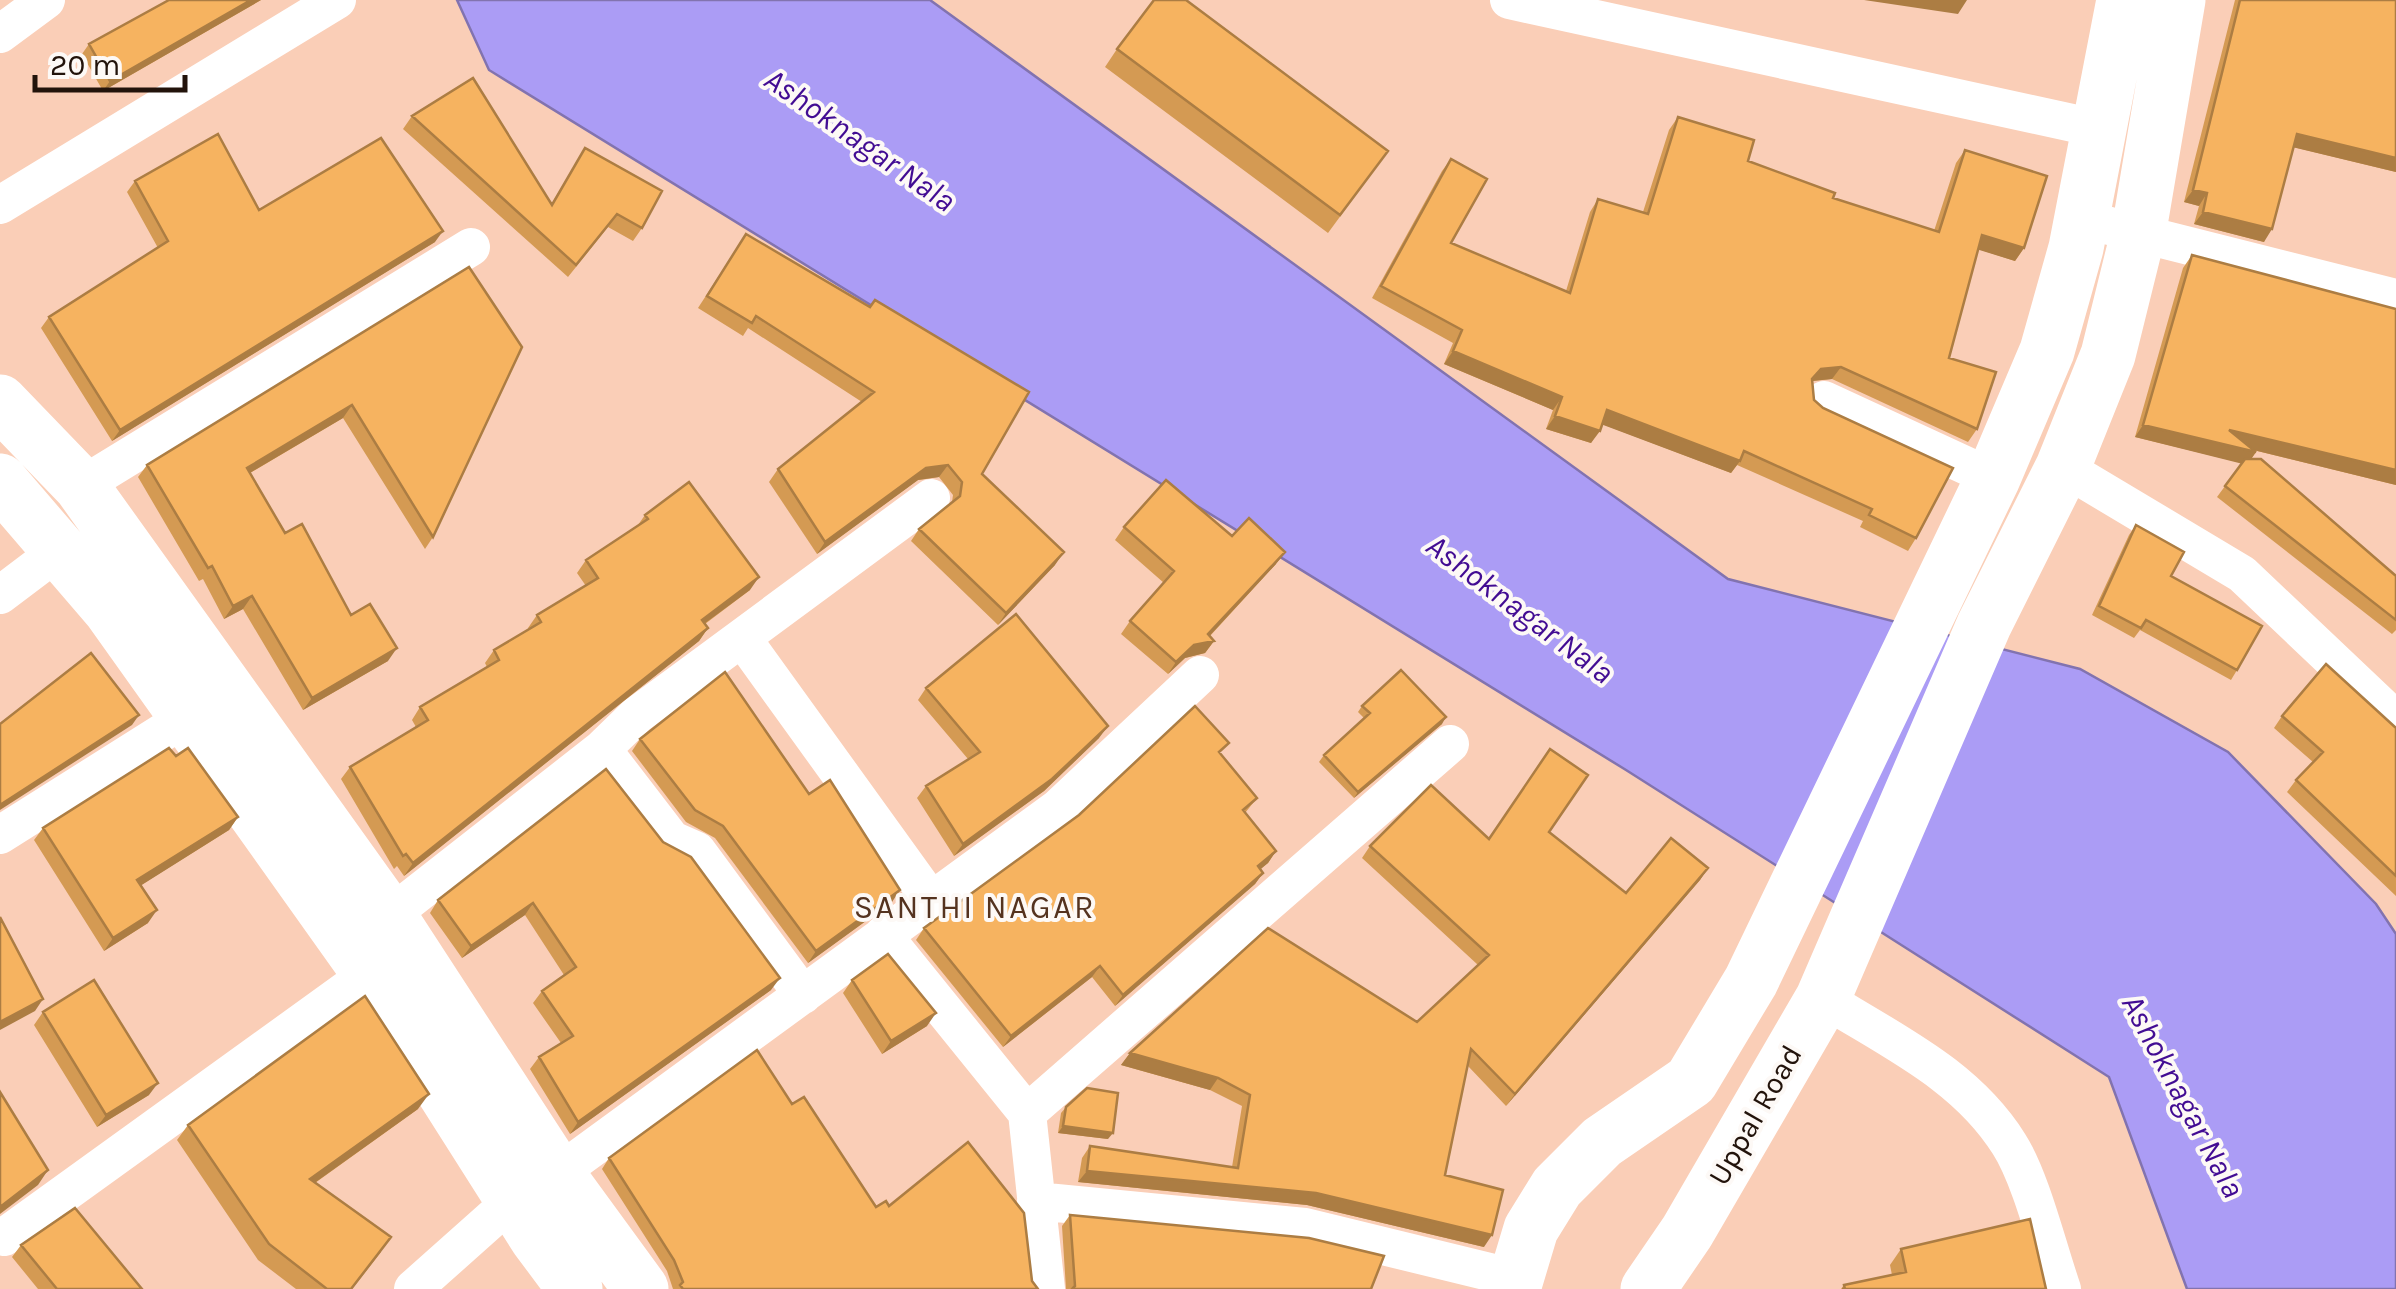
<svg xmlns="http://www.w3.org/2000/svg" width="2396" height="1289" font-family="Karla,sans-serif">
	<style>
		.water { fill: #ab9cf5; stroke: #8273af; stroke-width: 2.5 }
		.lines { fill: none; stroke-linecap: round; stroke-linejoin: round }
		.street { stroke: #fff; stroke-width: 38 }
		.secondary { stroke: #fff; stroke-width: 55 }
		.highway { stroke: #fff; stroke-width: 55 }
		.wall { fill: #d49a53 }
		.shaded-wall { fill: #ac7d43 }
		.building { fill: #f6b360; stroke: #ac7d43; stroke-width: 2.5 }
		.labels { text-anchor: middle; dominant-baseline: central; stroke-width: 8; stroke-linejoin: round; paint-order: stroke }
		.street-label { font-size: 30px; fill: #22130b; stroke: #fdf9f6 }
		.water-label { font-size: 32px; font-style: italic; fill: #420c93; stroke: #fdf9f6 }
		.neighbourhood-label { font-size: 32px; letter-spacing: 2.5px; fill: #55331f; stroke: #fdf9f6 }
	</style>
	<rect width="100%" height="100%" fill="#faceb7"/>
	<path class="water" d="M457 0H930L1728 579 2080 669 2228 752 2376 904 2396 934V1289H2187L2109 1077 1626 770 489 70Z"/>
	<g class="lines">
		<path class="street" d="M1509 0 2100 129
			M0 34 46 0
			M0 205 337 0
			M2082 219 2396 298
			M1824 400 1993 478
			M2063 467 2242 574 2396 720
			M81 486 471 247
			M0 595 61 549
			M742 638 931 900
			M602 749 672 840 697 851 803 995
			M0 835 187 717
			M389 916 602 749 637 715 931 498
			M883 935 1027 1113
			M1823 998C1891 1041 1965 1074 2009 1144 2031 1178 2048 1249 2062 1289
			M557 1174 1058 808 1200 675
			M1036 1201 1305 1227 1514 1278
			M4 1237 370 973
			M413 1289 513 1200
			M1046 1289 1027 1113 1450 744"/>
		<path class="secondary" d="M0 402 81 486 389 916 557 1174 641 1289
			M0 481 110 609 365 967 537 1238 575 1289"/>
		<path class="highway" d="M1513 1289 1531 1229 1557 1187 1602 1142 1691 1081 1751 981 1993 478 2047 351 2076 248 2124 0
			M1648 1289 1687 1232 1823 998 1984 625 2063 467 2108 355 2139 230 2178 0"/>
	</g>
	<path class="wall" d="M169 0H261L103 91 82 54 89 44Z
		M2235 0H2396V172L2293 147 2264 242 2194 224 2199 206 2184 202Z
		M1117 49 1375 169 1328 233 1105 67Z
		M412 116 552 203 585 148 642 228 633 241 608 227 568 277 403 129Z
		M1678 117 1748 161 1833 198 1934 231 1956 163 1965 150 2024 248 2015 261 1978 249 1949 358 1977 429 1968 442 1832 379 1812 381 1814 400 1916 538 1908 551 1860 527 1863 521 1737 465 1731 473 1602 424 1591 443 1546 429 1553 410 1444 364 1453 343 1372 298 1442 171 1451 159V243L1566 291 1590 212 1598 199 1643 212 1669 130Z
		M135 181 259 210 435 242 112 441 41 328 49 317 158 248 127 192Z
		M746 234 982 474 1055 565 998 625 911 541 919 529 952 502 953 495 939 477 918 480 817 554 769 482 778 469 862 402 748 328 743 336 698 308Z
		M2192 255 2396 309V485L2253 450 2256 452 2251 459 2396 576V630L2392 634 2217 497 2242 463 2135 437 2183 268Z
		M469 267 433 537 425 549 343 418 250 473 285 533 388 661 303 710 243 609 224 619 203 579 199 581 138 477 147 465Z
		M645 515 750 590 705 624 708 628 699 641 404 876 397 866 394 869 341 779 350 767 416 727 412 720 420 707 487 667 485 663 494 650 529 629 528 628 537 615 586 586 577 573 586 560 638 525Z
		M2136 525 2237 670 2231 680 2140 630 2134 638 2092 615 2129 535Z
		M1124 527 1232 536 1276 564 1210 636 1214 641 1205 653 1185 658 1168 674 1121 634 1130 621 1164 583 1115 540Z
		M926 688 1099 738 1044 791 954 856 917 798 926 786 968 759 918 700Z
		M1362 706 1442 724 1354 798 1319 762 1324 755 1364 718 1358 712Z
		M2282 716 2396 728V896L2287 792 2296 780 2313 762 2274 728Z
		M640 739 809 794 892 902 808 963 715 838 686 822 632 751Z
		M1221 755 1257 798 1245 813 1276 851 1268 863 1260 869 1263 873 1255 884 1115 1006 1092 977 1003 1047 916 940 924 928Z
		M176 756 238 817 229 830 141 885 148 923 104 951 34 840 43 828Z
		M606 769 771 990 570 1134 530 1069 539 1057 561 1043 533 1003 542 991 564 975 525 915 462 958 430 913 438 900Z
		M1549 832 1626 893 1708 868 1700 880 1506 1106 1468 1066 1445 1175 1484 1247 1307 1205 1078 1182 1082 1158 1090 1146 1232 1167 1242 1106 1210 1090 1121 1065 1130 1053 1417 1022 1478 965 1362 858 1370 846 1489 838Z
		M852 980 927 1026 882 1054 843 993Z
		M43 1012 149 1095 97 1127 34 1025Z
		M792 1104 876 1207 889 1206 1032 1281 1038 1289H673L667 1271 602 1169 609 1158Z
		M1066 1107 1108 1139 1058 1133 1061 1113Z
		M418 1109 315 1183 381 1252 352 1289H296L258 1260 177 1140 188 1125Z
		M1070 1215 1371 1289H1066L1062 1226Z
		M21 1245 142 1289H38L12 1257Z
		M1901 1249 2046 1289H1841L1844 1285 1892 1275 1890 1265Z"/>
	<path class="shaded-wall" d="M251 0H261L103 91 110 81Z
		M1864 0H1967L1958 14Z
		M2297 134 2396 158V172L2288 146Z
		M2193 190 2207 193 2199 206 2184 202Z
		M2203 212 2272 229 2264 242 2194 224Z
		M443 231 435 242 112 441 120 430Z
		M1982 235 2024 248 2015 261 1973 248Z
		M1453 351 1562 397 1553 410 1444 364Z
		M1841 367 1832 379 1812 381 1803 392 1821 369Z
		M352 405 343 418 238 480 247 468Z
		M1607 410 1740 461 1731 473 1598 423Z
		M1555 416 1600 431 1591 443 1546 429Z
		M2143 425 2256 452 2247 465 2135 437Z
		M2229 430 2396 470V485L2221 442Z
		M948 465 939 477 918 480 817 554 825 542 926 468Z
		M1064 552 1055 565 998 625 1006 613Z
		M1285 552 1276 564 1203 643 1214 641 1205 653 1185 658 1168 674 1176 662 1208 634Z
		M759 577 750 590 693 632 702 620Z
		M252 596 243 609 224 619 233 606Z
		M708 628 699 641 404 876 413 863Z
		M397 648 388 661 303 710 312 698Z
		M139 715 132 725 0 810V805Z
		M1446 717 1442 724 1354 798 1358 792Z
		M1108 726 1099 738 1044 791 954 856 963 844Z
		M238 817 229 830 129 893 137 880Z
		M1276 851 1268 863 1250 878 1258 866Z
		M1708 868 1700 880 1506 1106 1515 1094Z
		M1263 873 1255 884 1115 1006 1123 995Z
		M900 890 892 902 808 963 816 951Z
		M533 903 525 915 462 958 471 946Z
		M157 910 148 923 104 951 113 938Z
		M1100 966 1092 977 1003 1047 1011 1036Z
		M780 978 771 990 570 1134 578 1122Z
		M43 999 35 1011 0 1030V1022Z
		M936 1013 927 1026 882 1054 891 1041Z
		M1130 1053 1218 1078 1210 1090 1121 1065Z
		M158 1083 149 1095 97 1127 106 1115Z
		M429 1094 418 1109 299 1194 310 1179Z
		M1063 1126 1113 1133 1108 1139 1058 1133Z
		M48 1170 38 1185 0 1214V1207Z
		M1087 1171 1316 1193 1492 1235 1484 1247 1307 1205 1078 1182Z"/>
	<path class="building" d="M169 0H251L110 81 89 44Z
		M1154 0H1186L1388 151 1340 215 1117 49Z
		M2240 0H2396V158L2297 134 2272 229 2203 212 2207 193 2193 190Z
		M473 78 552 205 585 148 662 191 642 228 617 214 576 265 412 116Z
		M1678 117 1754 140 1748 161 1835 193 1833 198 1939 232 1965 150 2047 176 2024 248 1982 235 1949 358 1996 372 1977 429 1841 367 1821 369 1812 379 1814 400 1823 408 1953 468 1916 538 1869 515 1872 509 1744 451 1740 461 1607 410 1600 431 1555 416 1562 397 1453 351 1462 330 1381 286 1451 159 1487 179 1451 243 1570 293 1598 199 1648 214Z
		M218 134 259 210 381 138 443 231 120 430 49 317 168 241 135 181Z
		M746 234 870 307 875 300 1029 392 982 474 1064 552 1006 613 919 529 960 496 962 482 948 465 926 468 825 542 778 469 874 392 756 316 752 323 707 296Z
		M2192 255 2396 309V470L2229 430 2256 452 2143 425Z
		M469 267 522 347 433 537 352 405 247 468 285 533 302 524 351 615 370 604 397 648 312 698 252 596 233 606 212 566 208 568 147 465Z
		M2245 459H2261L2396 576V620L2225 486Z
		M1166 480 1232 536 1249 518 1285 552 1208 634 1214 641 1194 645 1176 662 1130 621 1174 571 1124 527Z
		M689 482 759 577 702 620 708 628 413 863 406 854 403 856 350 767 428 720 420 707 499 660 494 650 541 622 537 615 598 578 586 560 648 519 645 515Z
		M2136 525 2184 552 2171 576 2262 626 2237 670 2146 620 2141 628 2099 606Z
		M1016 614 1108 726 1052 779 963 844 926 786 980 752 926 688Z
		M91 653 139 715 0 805V724Z
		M2326 664 2396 728V876L2296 780 2323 752 2282 716Z
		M1401 670 1446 717 1358 792 1324 755 1370 713 1362 706Z
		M725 672 809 794 830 780 900 890 816 951 723 826 695 810 640 739Z
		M1195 706 1229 743 1219 752 1257 798 1243 810 1276 851 1258 866 1263 873 1123 995 1100 966 1011 1036 924 928 1079 815Z
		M169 748 176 756 188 748 238 817 137 880 157 910 113 938 43 828Z
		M1550 749 1588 775 1549 832 1626 893 1671 838 1708 868 1515 1094 1471 1049 1445 1175 1503 1190 1492 1235 1316 1193 1087 1171 1090 1146 1238 1168 1250 1095 1218 1078 1130 1053 1268 928 1417 1022 1489 955 1370 846 1431 785 1489 839Z
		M606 769 663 842 691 857 780 978 578 1122 539 1057 573 1036 542 991 576 967 533 903 471 946 438 900Z
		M0 917 43 999 0 1022Z
		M888 954 936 1013 891 1041 852 980Z
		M94 980 158 1083 106 1115 43 1012Z
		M365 996 429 1094 310 1179 391 1237 351 1289H327L269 1244 188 1125Z
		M757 1050 792 1104 804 1097 876 1207 886 1201 889 1206 968 1142 1024 1213 1032 1281 1038 1289H683L680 1285 683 1282 674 1260 609 1158Z
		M1087 1088 1118 1093 1113 1133 1063 1126 1066 1107Z
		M0 1092 48 1170 0 1207Z
		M75 1208 142 1289H57L21 1245Z
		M1070 1215 1309 1238 1384 1256 1371 1289H1072L1075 1286Z
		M2030 1219 2046 1289H1842H1845L1844 1285 1906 1272 1901 1249Z"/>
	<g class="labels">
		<g class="street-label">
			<text transform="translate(1755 1115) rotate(-60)">Uppal Road</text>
		</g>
		<g class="water-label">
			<text transform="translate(860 140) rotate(35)">Ashoknagar Nala</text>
			<text transform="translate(1520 609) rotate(37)">Ashoknagar Nala</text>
			<text transform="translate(2183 1096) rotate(62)">Ashoknagar Nala</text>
		</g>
		<g class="neighbourhood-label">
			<text x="975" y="907">SANTHI NAGAR</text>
		</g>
	</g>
	<path d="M35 75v15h150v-15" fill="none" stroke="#22130b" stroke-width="5"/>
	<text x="50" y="75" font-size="30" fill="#22130b" stroke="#fdf9f6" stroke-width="8" paint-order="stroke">20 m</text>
</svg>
